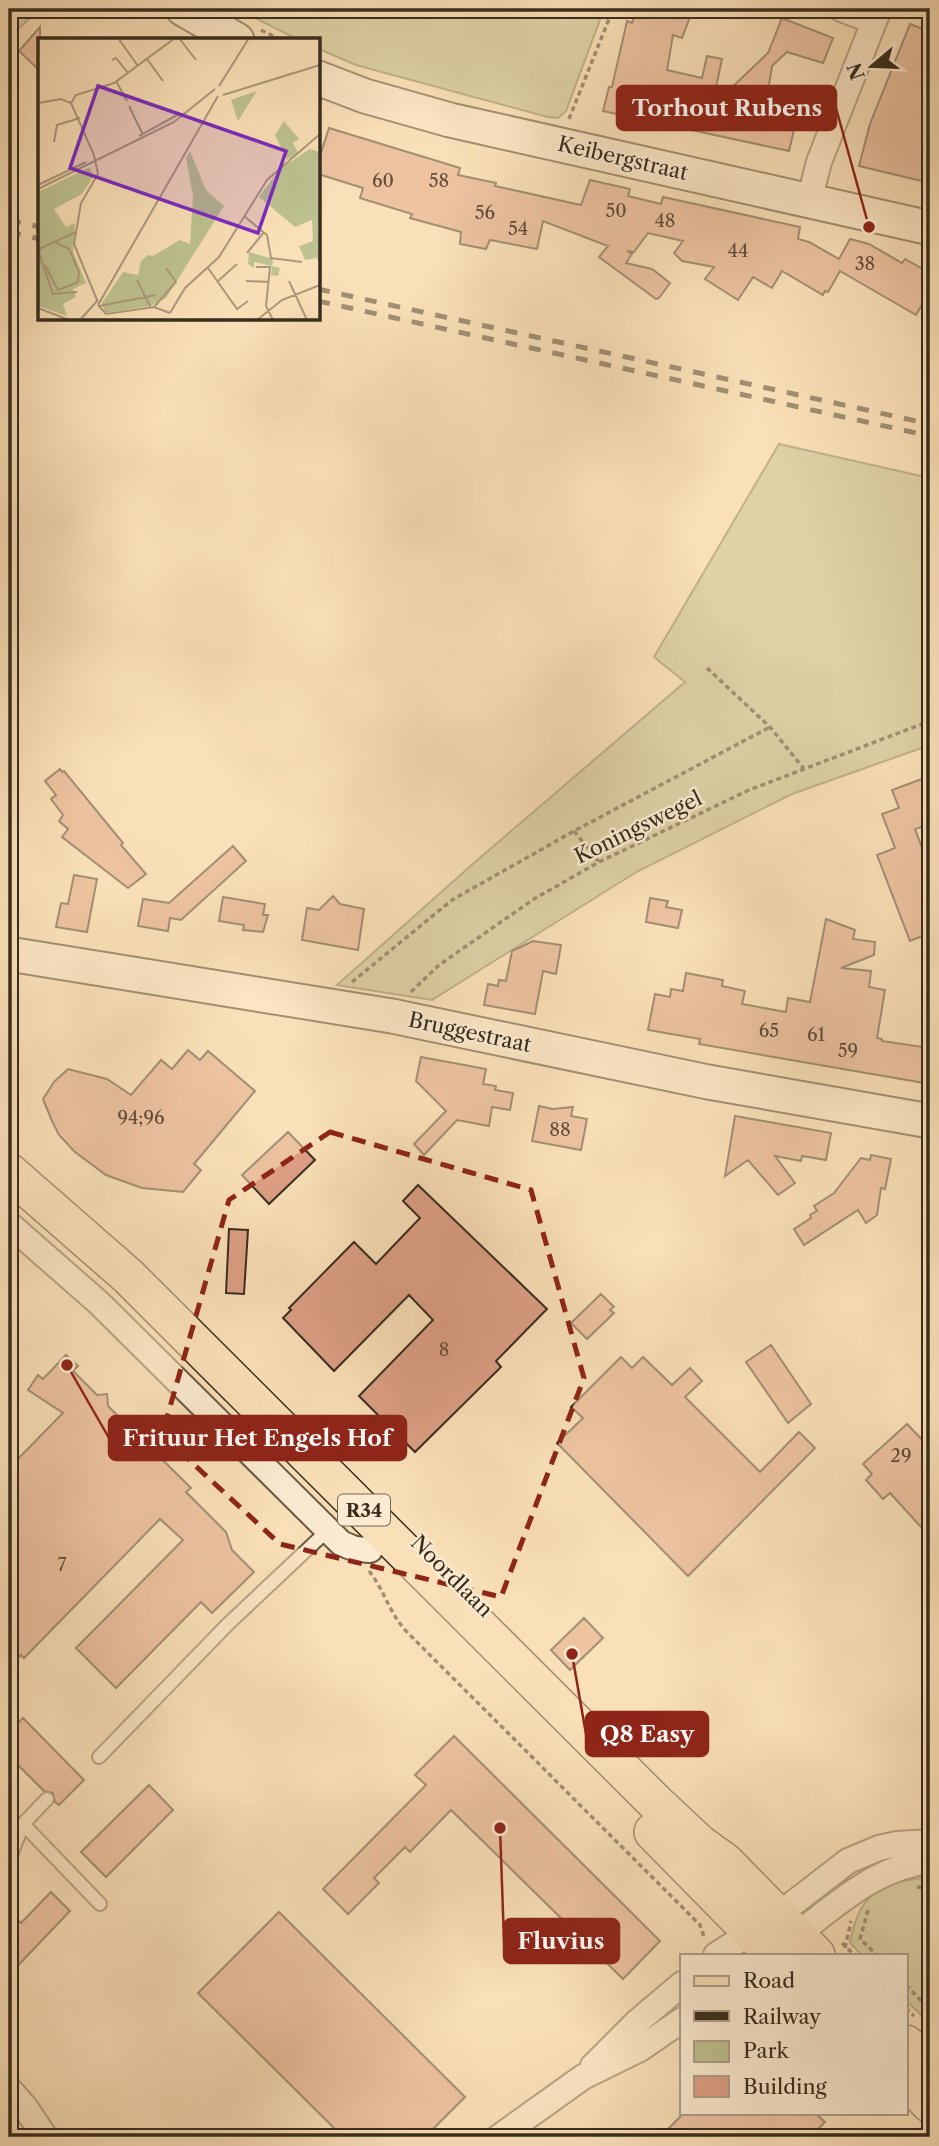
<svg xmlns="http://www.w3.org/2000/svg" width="939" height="2146" font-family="'Libre Caslon Text',serif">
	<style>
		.green { fill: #bdc290; stroke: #7a7857; stroke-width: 2 }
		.building { fill: #dd9f85; stroke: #382d1e; stroke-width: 2 }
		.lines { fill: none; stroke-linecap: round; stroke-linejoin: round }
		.lane-casing { stroke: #685a44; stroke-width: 16 }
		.street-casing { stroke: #685a44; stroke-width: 28 }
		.secondary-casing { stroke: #382d1e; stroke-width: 37 }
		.primary-casing { stroke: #382d1e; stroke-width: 40 }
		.path { stroke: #382d1e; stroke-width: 3.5; stroke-dasharray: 5 3.5; stroke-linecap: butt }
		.lane { stroke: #fcebd1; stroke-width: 12 }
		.street { stroke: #fcebd1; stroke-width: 24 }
		.secondary { stroke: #fcebd1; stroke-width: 33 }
		.primary { stroke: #fae0b8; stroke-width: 37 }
		.rail { stroke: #382d1e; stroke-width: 5; stroke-dasharray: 12 12; stroke-linecap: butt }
		.marked { fill: none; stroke: #8f2418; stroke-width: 5; stroke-dasharray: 14 9; stroke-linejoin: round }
		.labels { text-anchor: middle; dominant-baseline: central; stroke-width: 5; stroke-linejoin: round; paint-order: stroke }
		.number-label { font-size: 18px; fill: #614a38 }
		.shield { fill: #fcebd1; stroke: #736654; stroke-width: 2 }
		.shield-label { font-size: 19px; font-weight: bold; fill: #382d1e }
		.street-label { font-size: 21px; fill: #382d1e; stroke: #fcebd1 }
		.inset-road { fill: none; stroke: #ac987a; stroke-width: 2 }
		.view { fill: #7b2cbf; fill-opacity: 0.15; stroke: #7b2cbf; stroke-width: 3.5 }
		.inset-edge { fill: none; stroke: #382d1e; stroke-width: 3.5 }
		.leader { fill: none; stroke: #8f2418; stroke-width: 2.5 }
		.callout-dot { fill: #8f2418; stroke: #fcebd1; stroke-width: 2.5 }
		.callout { fill: #8f2418; stroke: #8f2418; stroke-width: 2.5 }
		.callout-label { font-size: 23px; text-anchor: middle; font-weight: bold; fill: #fff }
	</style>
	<rect width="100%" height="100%" fill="#fae0b8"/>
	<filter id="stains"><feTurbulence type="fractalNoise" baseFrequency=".00286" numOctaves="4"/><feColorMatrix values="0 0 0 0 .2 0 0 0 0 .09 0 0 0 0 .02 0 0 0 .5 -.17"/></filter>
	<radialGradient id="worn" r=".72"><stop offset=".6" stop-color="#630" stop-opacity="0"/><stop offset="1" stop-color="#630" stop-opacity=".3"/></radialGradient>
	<path class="green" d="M9 9H39L9 38Z
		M237 9H604L566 111 558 118 548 117 356 65 319 49 318 40H299Z
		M779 444 930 478V745L792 794 638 871 432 1000 337 985 475 862 685 682 654 657Z
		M930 1877V2024L906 2000V1955H862L850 1943C859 1891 881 1883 930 1877Z"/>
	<path class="building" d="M637 9H693L682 38 673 35 667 70 702 78 707 56 722 59 712 106 768 53 782 18 833 38 823 63 787 52 772 66 765 109 797 117 789 151 603 111 609 87H612L627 21 632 23Z
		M910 24 930 32V65L923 82 930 85V183L859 166 870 124Z
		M40 27V71L19 51Z
		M329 128 460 168 458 175 496 183 495 186 581 205 590 180 630 189 628 196 661 204 663 197 800 227 798 239 809 242 839 259 850 239 869 244 902 263 905 259 930 273V291L916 315 840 271 828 292 825 291 823 295 782 271 772 288 753 277 738 300 705 279 714 267 682 261 674 253 683 241 648 233 634 252 627 251 632 254 626 263 652 269 670 283 659 298 656 299 599 257 608 246 543 221 537 249 490 240 486 249 460 244 461 232 410 218 412 214 360 198 363 188 318 174V162Z
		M60 769 62 772 64 771 123 843 121 845 146 874 128 888 62 837 68 829 59 821 63 815 51 799 56 795 45 781Z
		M930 776V824L915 829 930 869V933L910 941 877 855 895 848 882 814 899 808 892 790Z
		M233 846 246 861 181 920 170 918 168 931 138 926 143 899 169 903Z
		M74 875 97 879 87 932 56 927 61 903 68 904Z
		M333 896 340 904 364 909 358 950 302 940 307 908 319 910Z
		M223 897 265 904 263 915H268L263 932 243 930 244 925 219 921Z
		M650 898 668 901 666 907 682 910 678 928 646 922Z
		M826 919 855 930 853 939 875 942 874 955 841 968 871 971 869 987 885 990 877 1038 882 1039V1041L930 1048V1084L699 1044 700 1039 648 1030 655 994 670 997 671 989 683 991 686 973 723 980 722 986 745 991 742 1004 786 1012 788 998 810 1002Z
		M533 941 561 945 556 974 543 971 535 1014 484 1005 488 984 498 986 499 980 506 981 512 951Z
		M188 1050 200 1060 208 1051 255 1091 194 1164 201 1170 183 1192 142 1188 106 1175 75 1152 59 1135 52 1121 43 1099 54 1082 68 1069 107 1079 131 1095 161 1060 172 1069Z
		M421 1057 486 1069 483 1084 496 1086 495 1090 513 1093 510 1110 492 1107 489 1126 457 1120 424 1155 414 1144 446 1111 416 1081Z
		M539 1106 553 1109 573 1107 571 1116 587 1119 581 1150 532 1141Z
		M735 1116 831 1133 826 1160 802 1156 801 1161 775 1156 795 1183 778 1195 748 1160 725 1176Z
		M288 1132 315 1160 269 1204 242 1175Z
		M871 1155 891 1159 885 1189 881 1188 877 1215 866 1223 858 1210 804 1245 794 1229 811 1218 810 1215 817 1211 814 1206 834 1193 861 1158 870 1160Z
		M418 1185 547 1309 496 1361 501 1367 415 1452 359 1396 433 1320 409 1295 334 1371 283 1318 291 1310 289 1308 354 1242 376 1264 420 1218 403 1201Z
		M229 1229 248 1230 244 1294 226 1293Z
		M601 1294 614 1307 610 1310 614 1313 587 1339 571 1323Z
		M771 1345 811 1404 788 1423 746 1362Z
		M66 1355 78 1366 73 1371 97 1395 107 1394 108 1406 191 1488 186 1492 226 1532 232 1550 254 1572 212 1613 201 1602 116 1688 76 1648 183 1540 160 1519 24 1658 21 1655 9 1668V1468L63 1413 28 1390 38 1375 43 1379Z
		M621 1357 632 1368 643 1357 672 1385 690 1368 702 1381 685 1397 760 1472 799 1432 815 1448 688 1576 557 1443 583 1418 571 1407Z
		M907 1424 930 1448V1537L890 1493 883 1499 866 1480 872 1474 863 1464Z
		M584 1618 603 1638 570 1670 551 1650Z
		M23 1718 84 1780 59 1805 55 1802 53 1793 44 1791 9 1756V1732Z
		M454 1736 660 1941 623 1979 451 1810 410 1852 405 1847 374 1878 379 1883 348 1914 323 1889 426 1785 415 1775Z
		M149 1785 173 1810 106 1877 81 1852Z
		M51 1892 70 1911 9 1975V1911L21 1923Z
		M279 1912 465 2097 425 2137H343L198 1993Z
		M684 2113H815L825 2122 810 2137H660Z"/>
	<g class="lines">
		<defs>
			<path id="lane" d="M99 1757 228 1624 328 1530
				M23 1824 100 1904
				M9 1860 23 1824 47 1799"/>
			<path id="street" d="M841 9 873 21
				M809 201 819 162 879 9
				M9 1224 99 1303 341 1543 355 1549 370 1550
				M785 1943C831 1911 872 1867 930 1861
				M716 1955 778 1915 848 1861 879 1848 897 1844 930 1842
				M593 2066 637 2022 682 1984
				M9 2089 25 2107 45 2137
				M499 2137 583 2077 640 2049 682 2020"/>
			<path id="secondary" d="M183 9 237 40
				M318 78 365 96 450 120 930 228
				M9 954 392 1016 708 1082 930 1121"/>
			<path id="primary" d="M9 1172 128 1276 654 1801 700 1844 725 1862 816 1955
				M653 1832 774 1955
				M906 2044 930 2069
				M906 2079 930 2104"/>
		</defs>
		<use href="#lane" class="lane-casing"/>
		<use href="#street" class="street-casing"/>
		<use href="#secondary" class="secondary-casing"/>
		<use href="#primary" class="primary-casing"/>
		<path class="path" d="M261 30 281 40
			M569 119 613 9
			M707 668 770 727 804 769
			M574 831 599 862
			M352 982 452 900 574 831 770 727
			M411 992 439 965 534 899 599 862 749 790 930 721
			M369 1571C385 1591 388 1611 406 1631L700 1925 704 1937
			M917 1887 930 1888
			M868 1910 860 1939 877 1955
			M842 1943 854 1955
			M845 1948 851 1921
			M906 1985 930 2010
			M906 2008 914 2016"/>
		<use href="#lane" class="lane"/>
		<use href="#street" class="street"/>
		<use href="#secondary" class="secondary"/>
		<use href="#primary" class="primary"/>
		<path class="rail" d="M9 220 40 227
			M9 232 40 239
			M318 289 930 424
			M318 301 930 436"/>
	</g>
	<path d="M0 0H939V2146H0ZM330 1132 531 1190 584 1378 501 1597 280 1544 162 1435 229 1200Z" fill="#fae0b8" fill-opacity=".55" fill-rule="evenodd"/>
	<path class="marked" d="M330 1132 531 1190 584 1378 501 1597 280 1544 162 1435 229 1200Z"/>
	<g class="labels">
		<g class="number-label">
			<text x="383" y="181">60</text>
			<text x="439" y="181">58</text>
			<text x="616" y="211">50</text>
			<text x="485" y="213">56</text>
			<text x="665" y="221">48</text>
			<text x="518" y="229">54</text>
			<text x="738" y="251">44</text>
			<text x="865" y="264">38</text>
			<text x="769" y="1031">65</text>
			<text x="816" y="1035">61</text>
			<text x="848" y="1051">59</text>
			<text x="141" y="1118">94;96</text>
			<text x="560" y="1130">88</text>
			<text x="444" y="1350">8</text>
			<text x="901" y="1456">29</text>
			<text x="62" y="1565">7</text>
		</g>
		<rect class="shield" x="338" y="1494.5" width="52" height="31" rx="5"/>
		<g class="shield-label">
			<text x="364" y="1510">R34</text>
		</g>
		<g class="street-label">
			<text transform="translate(623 158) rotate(13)">Keibergstraat</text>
			<text transform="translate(638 827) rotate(-26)">Koningswegel</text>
			<text transform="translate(470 1032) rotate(12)">Bruggestraat</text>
			<text transform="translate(452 1576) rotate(45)">Noordlaan</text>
		</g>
	</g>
	<g transform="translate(38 38)">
		<rect width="282" height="282" fill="#fae0b8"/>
		<path d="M219 53 200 83 193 62ZM246 83 261 101 255 105 260 115 249 122 237 97ZM272 111 282 114V227L279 220 267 222 261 208 275 203 274 182 257 189 221 159 243 130ZM152 113 168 152 186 168 128 260 112 268 67 275 64 265 85 234 100 237 103 223 110 217 115 218 142 202 152 206 155 158 148 120ZM52 129 55 139 44 156 16 171 28 189 37 185 35 214 48 245 35 251 38 259 25 266 29 278 0 268V154ZM211 214 235 221 234 228 242 230 240 238 233 237 234 228 216 224V230L210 226Z" fill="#bdc290"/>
		<path class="inset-road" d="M80 0 100 28M141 0 158 22M109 21 125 43M74 22 78 20 90 35M78 43 89 63M181 48 211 0M185 57 282 27M0 65 23 61 33 65 56 117 60 136 43 165 36 206 59 262M33 65 38 57 76 45 137 0M91 68 104 95M101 98 141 76M16 104 19 87 42 80M0 147 48 124M0 151 136 84 177 51M206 178 229 197 233 220 264 224M38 194 3 210 1 215 15 256 39 254M209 215 226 194M7 227 20 252 40 244 41 234 31 211 17 204M218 229H232L228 268 235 282M170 230 199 271 210 263M99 242 113 270M180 243 199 226M208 243 231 244M251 243 269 282M60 267 180 58M60 267 68 276 116 269 132 275M61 268 118 257M116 269 138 244 128 230M0 270 31 282M132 275 147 250 181 219 229 142 282 96M42 282 60 262M219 282 244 262 282 247"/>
		<path class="view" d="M60 48 248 113 220 195 32 130Z"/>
		<rect width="282" height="282" class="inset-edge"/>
	</g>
	<path class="leader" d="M869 227L836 108M67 1365L109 1438M572 1654L586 1734M500 1828L504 1941"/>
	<g class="callout-dot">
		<circle cx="869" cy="227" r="7"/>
		<circle cx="67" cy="1365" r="7"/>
		<circle cx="572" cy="1654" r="7"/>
		<circle cx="500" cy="1828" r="7"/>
	</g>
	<g class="callout">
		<rect x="617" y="86" width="219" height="44" rx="7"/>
		<rect x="109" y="1416" width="297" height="44" rx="7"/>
		<rect x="586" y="1712" width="122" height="44" rx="7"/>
		<rect x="504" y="1919" width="115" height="44" rx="7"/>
	</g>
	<g class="callout-label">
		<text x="727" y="116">Torhout Rubens</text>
		<text x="257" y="1446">Frituur Het Engels Hof</text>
		<text x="647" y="1742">Q8 Easy</text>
		<text x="561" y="1949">Fluvius</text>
	</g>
	<rect width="939" height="2146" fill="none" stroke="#fae0b8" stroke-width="35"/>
	<rect x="10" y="10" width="918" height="2125" fill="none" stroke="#382d1e" stroke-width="3.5"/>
	<rect x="18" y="18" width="904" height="2111" fill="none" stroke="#382d1e" stroke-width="2"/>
	<rect x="680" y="1954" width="228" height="161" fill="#fcebd1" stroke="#ae9f89" stroke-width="2"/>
	<rect x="694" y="1976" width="35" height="10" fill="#fae0b8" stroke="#ae9f89" stroke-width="2"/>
	<text x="743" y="1988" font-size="21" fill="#382d1e">Road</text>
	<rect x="694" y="2011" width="35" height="10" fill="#382d1e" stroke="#ae9f89" stroke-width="2"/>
	<text x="743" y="2024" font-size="21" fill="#382d1e">Railway</text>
	<rect x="694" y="2041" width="35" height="21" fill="#bdc290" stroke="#ae9f89" stroke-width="2"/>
	<text x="743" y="2058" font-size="21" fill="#382d1e">Park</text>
	<rect x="694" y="2076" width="35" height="21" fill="#dd9f85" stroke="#ae9f89" stroke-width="2"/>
	<text x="743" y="2094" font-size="21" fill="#382d1e">Building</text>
	<g transform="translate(872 66) rotate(251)" stroke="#fcebd1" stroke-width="5" paint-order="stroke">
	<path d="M0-5L12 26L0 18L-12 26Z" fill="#382d1e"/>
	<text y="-10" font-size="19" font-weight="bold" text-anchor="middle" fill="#382d1e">N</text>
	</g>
	<rect width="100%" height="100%" filter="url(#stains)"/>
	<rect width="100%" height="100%" fill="url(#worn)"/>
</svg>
